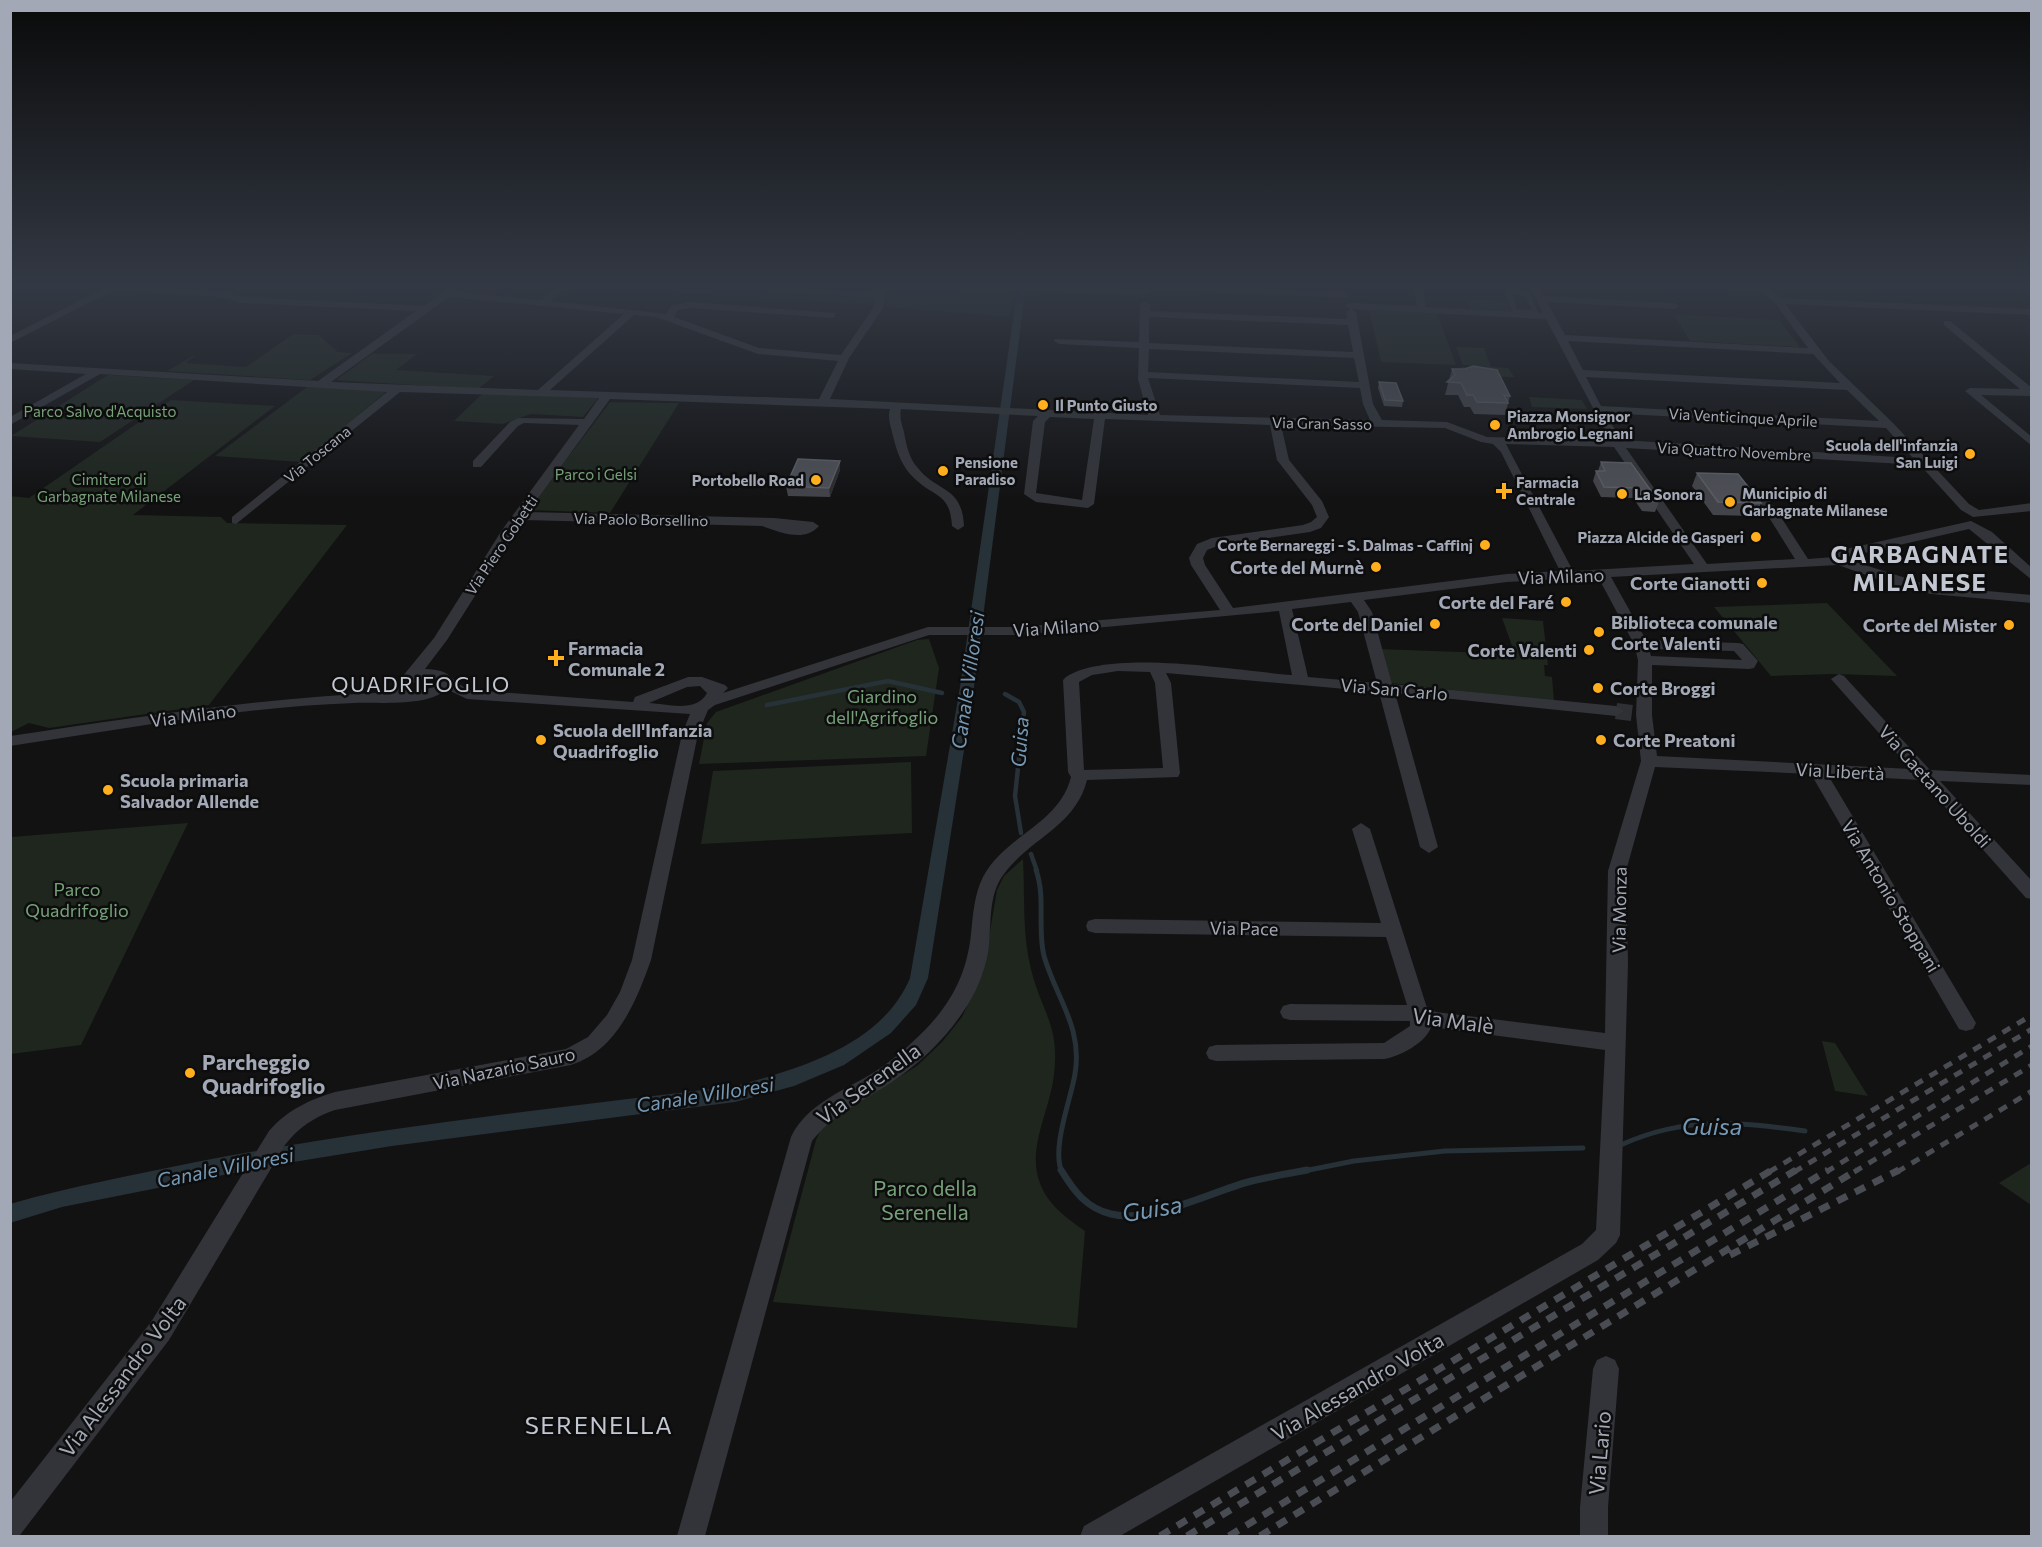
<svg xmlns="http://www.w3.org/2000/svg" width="2042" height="1547" font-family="Commissioner,sans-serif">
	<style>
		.green { fill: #1e261e }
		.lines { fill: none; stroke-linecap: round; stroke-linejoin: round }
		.stream-far2 { stroke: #273138; stroke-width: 4.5 }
		.stream-far1 { stroke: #273138; stroke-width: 5 }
		.stream { stroke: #273138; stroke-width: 7 }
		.canal { fill: #273138; fill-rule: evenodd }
		.minor-tunnel { stroke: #2f3033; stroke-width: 16; stroke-dasharray: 16 8; stroke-linecap: butt }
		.pedestrian { fill: #323439; fill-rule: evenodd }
		.minor { fill: #323439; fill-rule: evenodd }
		.rail-far1 { stroke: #494c52; stroke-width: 5; stroke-dasharray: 9 8; stroke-linecap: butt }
		.rail { stroke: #494c52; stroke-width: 7; stroke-dasharray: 11 9; stroke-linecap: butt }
		.wall { fill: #434449 }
		.shaded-wall { fill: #2b2c2f }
		.building { fill: #4d4f55; stroke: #5b5d64; stroke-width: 1.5 }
		.poi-dot { fill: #ffae1e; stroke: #0d0d0e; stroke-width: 2 }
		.labels { text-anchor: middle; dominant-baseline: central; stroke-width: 5; stroke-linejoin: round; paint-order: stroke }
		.far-poi-label { font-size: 15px; font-weight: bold; fill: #a2a8b5; stroke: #0d0d0e; text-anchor: start }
		.far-park-label { font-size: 15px; fill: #77a279; stroke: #0d0d0e }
		.far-street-label { font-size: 15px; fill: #a2a8b5; stroke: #0d0d0e }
		.poi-label { font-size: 18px; font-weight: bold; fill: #a2a8b5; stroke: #0d0d0e; text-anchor: end }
		.street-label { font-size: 18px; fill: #a2a8b5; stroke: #0d0d0e }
		.park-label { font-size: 18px; fill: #77a279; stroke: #0d0d0e }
		.water-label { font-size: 20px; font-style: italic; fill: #7598b4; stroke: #0d0d0e }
		.quarter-label { font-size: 21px; letter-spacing: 1.5px; fill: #c3c7d1; stroke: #0d0d0e }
		.near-street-label { font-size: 21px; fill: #a2a8b5; stroke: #0d0d0e }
		.near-poi-label { font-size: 21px; font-weight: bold; fill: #a2a8b5; stroke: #0d0d0e; text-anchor: start }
		.near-park-label { font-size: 21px; fill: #77a279; stroke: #0d0d0e }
		.district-label { font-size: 24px; font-weight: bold; letter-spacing: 1.5px; fill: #c3c7d1; stroke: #0d0d0e }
		.near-water-label { font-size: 24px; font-style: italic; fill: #7598b4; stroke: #0d0d0e }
		.near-neighbourhood-label { font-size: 24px; letter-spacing: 1.5px; fill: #c3c7d1; stroke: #0d0d0e }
	</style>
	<rect width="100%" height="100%" fill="#121213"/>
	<path class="green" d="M677 285H758L771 291 768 293 874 299 873 305 671 292Z
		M906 285 1015 290 1010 317 886 307 888 289Z
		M1480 299 1508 302 1510 311 1471 309 1468 300Z
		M1369 310 1437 313 1456 365 1381 362Z
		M1673 314 1779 320 1800 347 1690 341Z
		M293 334 319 335 338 352 352 353 310 380 167 371 193 356H195L185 363 246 367Z
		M1456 347 1484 348 1491 367 1508 368 1514 377 1466 376 1461 367H1488L1463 365Z
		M372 354H417L396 370 494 376 478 389 336 380Z
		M108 375 194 380 100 442 11 436Z
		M307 387 387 391 302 462 215 456Z
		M484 392 599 397 583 417 531 414 503 424 454 421Z
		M1529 397 1582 400 1587 409 1532 407Z
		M171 400 275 406 133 515 221 517 227 523 347 525 209 705 49 728 29 723 11 732 10 496 29 498Z
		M610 402 679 403 610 513 528 510Z
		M1827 603 1897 676 1832 674 1771 676 1714 607Z
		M1502 618 1543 621 1548 665H1544L1545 676 1552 677 1554 701 1390 683 1378 649 1515 654Z
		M929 639 939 668 926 756 699 764 707 723 716 712 917 640Z
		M911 762 912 833 701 844 713 771Z
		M188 823 81 1045 11 1054V837Z
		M1023 859C1025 895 1022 934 1031 969 1041 1011 1060 1025 1054 1074 1051 1107 1029 1144 1038 1177 1045 1203 1065 1217 1085 1231L1077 1328 773 1302 816 1140 821 1129 842 1112 917 1066 942 1042 962 1017 983 972 997 890 1004 876Z
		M1822 1041 1835 1043 1868 1096 1835 1091Z
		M2031 1163V1205L1999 1183Z"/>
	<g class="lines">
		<path class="stream-far2" d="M1005 694 1019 702 1024 712 1015 796 1021 833
			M767 705 888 681 942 693
			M1031 854 1037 871"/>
		<path class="stream-far1" d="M1036 870C1046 898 1037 928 1044 956 1056 998 1083 1027 1075 1074 1071 1099 1051 1149 1062 1172
			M1623 1144C1686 1116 1739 1122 1805 1131
			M1299 1172 1354 1161 1445 1151 1583 1148"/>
		<path class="stream" d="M1061 1170C1074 1191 1086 1208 1111 1214 1149 1224 1211 1192 1248 1182 1267 1177 1287 1174 1307 1170"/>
		<path class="canal" d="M1018 285H1026L974 687 928 978 916 1005 891 1033 844 1065 794 1086 735 1102 392 1146 269 1166 62 1207 10 1223V1204C72 1186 134 1175 196 1162 374 1128 555 1108 735 1086 799 1069 882 1045 910 978L960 687Z"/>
		<path class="minor-tunnel" d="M1616 711 1640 714"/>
		<path class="pedestrian" d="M1508 290 1530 293 1538 313 1512 312 1505 292ZM1512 294 1525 296 1532 310 1517 309Z"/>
		<path class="minor" d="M110 285 223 291 242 297 424 306 455 285 460 288 456 292 540 300 560 285H569L550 301 666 314 671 306 690 302 835 313V317L832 318 690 308 678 310 674 317 759 348 841 355 873 308 875 298 774 292 758 285 874 293 873 285H896L882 289 885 296 883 308 849 358 830 399 1148 415 1138 379 1139 348 1059 344 1054 341 1055 339 1139 342 1140 304 1145 301 1150 304V311L1347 319 1346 312 1351 309 1356 312 1373 404 1382 420 1447 422 1487 437 1610 440 1546 319 1350 309 1345 306 1350 303 1417 306 1413 285H1422L1426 307 1543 313 1529 285H1538L1544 296 1674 303 1679 306 1674 309 1547 302 1565 335 1808 348 1775 303 1759 290 1714 288 1709 285H1764L1780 298 2032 309V315L1785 304 1829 361 1893 423 1969 504 1979 510 2032 503V511L1973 517 1961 510 1920 465 1626 448 1707 564 1795 559 1758 500 1764 496 1768 497 1808 559 1834 557 1837 551 1971 521 1992 532 2032 568V580L1969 529 1847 557 1846 559 1931 586 2032 595V603L1931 594 1903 588 1838 565 1611 577 1646 640 1738 643 1743 644 1758 661 1754 668 1749 669 1652 665V715L1657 756 1911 769 1831 679 1839 674 1844 676 1930 770 2032 775V785L1940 781 2032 881V899L2026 898 1921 780 1828 775 1976 1023 1973 1029 1966 1031 1959 1029 1811 774 1655 767 1626 871 1628 964 1620 1235 1616 1243 1598 1260 1120 1536H1080L1084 1526 1582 1244 1596 1230 1605 1050 1431 1027C1427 1042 1399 1057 1384 1059L1216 1061 1209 1059 1206 1053 1209 1047 1216 1045 1384 1043 1410 1026V1021L1290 1020 1283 1018 1280 1012 1283 1006 1290 1004 1407 1005 1386 937 1095 933 1088 931 1086 926 1088 921 1095 919 1381 923 1352 829 1361 823 1370 829 1427 1008 1436 1012 1605 1033 1608 871 1641 761 1636 715 1638 660 1634 644 1598 577 1507 582 1364 600 1372 612 1392 684 1616 706 1624 711 1616 716 1395 693 1438 847 1429 853 1420 847 1379 692 1166 673 1171 683 1180 773 1178 777 1087 780C1076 826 1029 839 1004 874 987 895 992 928 988 953 984 974 975 995 963 1012 945 1039 919 1064 892 1082 864 1101 834 1113 812 1141L705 1536H677L791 1137C807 1103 846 1090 876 1071 894 1059 910 1045 925 1030 952 1002 967 973 971 934 973 915 974 895 983 877 1005 835 1059 825 1071 777L1068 772 1063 680 1066 677C1111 648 1237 671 1292 675L1279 611 1018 635H929L715 705 708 710 698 734 651 960C636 1002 617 1050 571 1065L335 1110C314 1117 298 1128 285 1145L169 1340 20 1535 10 1536V1502L151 1322 269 1131C287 1110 309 1100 335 1092L566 1049 588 1037 607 1015 620 992 632 960 682 734 690 714 467 699 446 689C430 707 378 702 354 703 239 707 124 729 10 746V736C139 717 266 697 396 692L394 690 402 677 434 638 502 530 579 425 524 423 518 426 481 467H473V461L510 422 518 418 584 419 599 398 400 392 236 524 232 523V517L387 392 100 374 10 425V417L86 374 10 369V363L318 381 416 311 241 303 222 297 114 290 10 343V336ZM449 297 624 314 538 390 331 382ZM634 315 656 317 758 354 838 361 819 399 550 390ZM1149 317 1348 325 1353 352 1149 343ZM1568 341 1813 354 1840 383 1583 370ZM1149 349 1354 358 1359 382 1148 372ZM1586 377 1847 390 1879 421 1601 406ZM1148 378 1360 388 1363 404 1370 420 1160 415ZM610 399 890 409C887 417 891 427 893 436 897 452 902 467 914 478 934 498 950 492 952 526L958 530 964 526C962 485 937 493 917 467 909 458 906 444 904 432 902 425 899 417 901 409L1038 416 1033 421 1024 494 1036 502 1088 508 1094 504 1105 419 1270 425 1277 460 1312 505 1317 517 1311 522 1303 525 1212 538 1197 544 1189 558 1191 565 1220 610 1018 627H928L723 693 728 688 725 685 702 677H688L635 697 633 702 470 690C447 680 455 670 425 669L447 640 523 520 762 526C780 532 804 543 819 526L813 522 774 518 528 512ZM1605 413 1886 428 1913 458 1621 440ZM1050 417 1094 419 1082 500 1036 493 1045 422ZM1281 425 1445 428 1481 442 1493 444 1501 452 1560 571 1507 574 1233 608 1205 565 1203 558 1207 550 1220 545 1310 532 1321 528 1329 517 1322 501 1289 460ZM1506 444 1614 447 1694 564 1573 571ZM1351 602 1358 612 1377 683 1308 677 1292 609ZM1649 649 1734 651 1742 660 1651 656ZM1118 671 1150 672 1155 683 1163 768 1084 770 1079 682 1092 675ZM425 678 438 680 431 688 408 692 413 683ZM700 686 707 693C697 713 667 704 649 703L687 687Z
			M934 285 1145 289 1150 292 1145 295 939 288Z
			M1141 285 1346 292 1351 295 1346 298 1145 289Z
			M1944 321H1950L2032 388V396L1981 395 2032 437V446L1965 391 1970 388 2020 389 1944 325Z
			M1606 1356 1615 1360 1619 1369 1608 1507V1536H1580V1507L1593 1369 1597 1360Z"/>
		<path class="rail-far1" d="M1769 1172 2032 1015
			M1794 1172 2032 1029
			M1826 1172 2032 1046
			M1854 1172 2032 1065
			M1897 1172 2032 1091"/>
		<path class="rail" d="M1730 1255 1899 1170
			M1160 1536 1772 1170
			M1187 1536 1796 1170
			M1229 1536 1828 1170
			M1260 1536 1857 1170"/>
	</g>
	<path class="wall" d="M1452 369 1510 396 1505 415 1474 414 1470 407H1464L1458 395H1445Z
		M1379 382 1403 401 1402 407 1384 406 1378 388Z
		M840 461V470L830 497 788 496 786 486Z
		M1601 462 1659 502 1655 512 1642 511 1633 498 1601 497 1593 481 1596 471H1598Z
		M1697 473 1761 503 1756 516 1713 515 1692 486Z"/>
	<path class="shaded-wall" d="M840 461V470L830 497 829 488Z"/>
	<path class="building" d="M1473 366 1497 370 1510 396 1504 395 1508 403 1477 402 1473 395H1467L1461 383 1447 382 1455 375 1452 369H1465Z
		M1379 382 1396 383 1403 401 1385 400Z
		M798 459 840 461 829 488 786 486Z
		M1601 462 1631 463 1659 502 1645 501 1636 488 1604 487 1596 471H1605Z
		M1697 473 1738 474 1761 503 1718 502Z"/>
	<linearGradient id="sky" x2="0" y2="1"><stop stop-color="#0a0a0a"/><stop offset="0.57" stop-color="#333944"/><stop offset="1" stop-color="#333944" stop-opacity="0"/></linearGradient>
	<rect width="2042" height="501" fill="url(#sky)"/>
	<g class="poi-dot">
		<circle cx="1043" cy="405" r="6"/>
		<circle cx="1495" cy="425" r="6"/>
		<circle cx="1970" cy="454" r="6"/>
		<circle cx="943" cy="471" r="6"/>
		<circle cx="816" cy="480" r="6"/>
		<path d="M1501 482h6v6h6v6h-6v6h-6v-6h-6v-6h6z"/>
		<circle cx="1622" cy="494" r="6"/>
		<circle cx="1730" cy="502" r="6"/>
		<circle cx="1756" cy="537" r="6"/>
		<circle cx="1485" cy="545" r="6"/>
		<circle cx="1376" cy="567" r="6"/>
		<circle cx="1762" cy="583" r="6"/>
		<circle cx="1566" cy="602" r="6"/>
		<circle cx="1435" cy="624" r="6"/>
		<circle cx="2009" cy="625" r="6"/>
		<circle cx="1599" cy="632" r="6"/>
		<circle cx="1589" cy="650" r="6"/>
		<path d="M553 649h6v6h6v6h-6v6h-6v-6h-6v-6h6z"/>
		<circle cx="1598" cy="688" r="6"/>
		<circle cx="541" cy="740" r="6"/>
		<circle cx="1601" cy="740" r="6"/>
		<circle cx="108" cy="790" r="6"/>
		<circle cx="190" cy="1073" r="6"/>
	</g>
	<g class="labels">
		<g class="far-poi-label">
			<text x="1055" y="405">Il Punto Giusto</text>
			<text x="1507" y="416">Piazza Monsignor<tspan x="1507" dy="17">Ambrogio Legnani</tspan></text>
			<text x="1958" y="445" text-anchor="end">Scuola dell'infanzia<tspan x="1958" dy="17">San Luigi</tspan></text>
			<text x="955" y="462">Pensione<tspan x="955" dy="17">Paradiso</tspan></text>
			<text x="804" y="480" text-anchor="end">Portobello Road</text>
			<text x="1516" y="482">Farmacia<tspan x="1516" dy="17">Centrale</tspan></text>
			<text x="1742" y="493">Municipio di<tspan x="1742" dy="17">Garbagnate Milanese</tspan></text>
			<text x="1634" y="494">La Sonora</text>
			<text x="1744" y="537" text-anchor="end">Piazza Alcide de Gasperi</text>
			<text x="1473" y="545" text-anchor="end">Corte Bernareggi - S. Dalmas - Caffinj</text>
		</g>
		<g class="far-park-label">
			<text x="100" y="411">Parco Salvo d'Acquisto</text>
			<text x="596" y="474">Parco i Gelsi</text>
			<text x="109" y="479">Cimitero di<tspan x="109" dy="17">Garbagnate Milanese</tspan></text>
		</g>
		<g class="far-street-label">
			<text transform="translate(1743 417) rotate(3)">Via Venticinque Aprile</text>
			<text transform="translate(1322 423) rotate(1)">Via Gran Sasso</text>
			<text transform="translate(1734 451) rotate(3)">Via Quattro Novembre</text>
			<text transform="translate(317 454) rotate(-39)">Via Toscana</text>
			<text transform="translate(641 519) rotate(1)">Via Paolo Borsellino</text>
			<text transform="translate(501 545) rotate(-56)">Via Piero Gobetti</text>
		</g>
		<g class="poi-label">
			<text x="1364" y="567">Corte del Murnè</text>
			<text x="1750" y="583">Corte Gianotti</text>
			<text x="1554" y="602">Corte del Faré</text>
			<text x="1611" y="622" text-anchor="start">Biblioteca comunale<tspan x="1611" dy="21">Corte Valenti</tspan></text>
			<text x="1423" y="624">Corte del Daniel</text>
			<text x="1997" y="625">Corte del Mister</text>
			<text x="568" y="648" text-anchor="start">Farmacia<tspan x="568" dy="21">Comunale 2</tspan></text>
			<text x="1577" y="650">Corte Valenti</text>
			<text x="1610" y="688" text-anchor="start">Corte Broggi</text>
			<text x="553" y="730" text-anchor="start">Scuola dell'Infanzia<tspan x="553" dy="21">Quadrifoglio</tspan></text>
			<text x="1613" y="740" text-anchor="start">Corte Preatoni</text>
			<text x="120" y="780" text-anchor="start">Scuola primaria<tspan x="120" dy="21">Salvador Allende</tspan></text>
		</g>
		<g class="street-label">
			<text transform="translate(1561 576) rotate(-2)">Via Milano</text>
			<text transform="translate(1056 627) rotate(-4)">Via Milano</text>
			<text transform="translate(1394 689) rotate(5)">Via San Carlo</text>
			<text transform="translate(193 715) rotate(-7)">Via Milano</text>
			<text transform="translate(1840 771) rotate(3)">Via Libertà</text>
			<text transform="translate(1935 786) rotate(48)">Via Gaetano Uboldi</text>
			<text transform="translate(1891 896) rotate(59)">Via Antonio Stoppani</text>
			<text transform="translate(1619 910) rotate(-89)">Via Monza</text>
			<text transform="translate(1244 928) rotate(1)">Via Pace</text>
			<text transform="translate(504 1068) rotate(-12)">Via Nazario Sauro</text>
		</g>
		<g class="park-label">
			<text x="882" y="696">Giardino<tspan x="882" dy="21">dell'Agrifoglio</tspan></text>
			<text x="77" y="889">Parco<tspan x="77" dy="21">Quadrifoglio</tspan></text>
		</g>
		<g class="water-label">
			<text transform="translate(967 680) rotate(-82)">Canale Villoresi</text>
			<text transform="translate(1019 742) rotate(-86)">Guisa</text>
			<text transform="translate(705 1094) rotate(-9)">Canale Villoresi</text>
			<text transform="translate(225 1167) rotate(-11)">Canale Villoresi</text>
		</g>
		<g class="quarter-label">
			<text x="421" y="683">QUADRIFOGLIO</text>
		</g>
		<g class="near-street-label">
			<text transform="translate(1453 1020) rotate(8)">Via Malè</text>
			<text transform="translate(868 1083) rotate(-36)">Via Serenella</text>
			<text transform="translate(122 1376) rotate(-53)">Via Alessandro Volta</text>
			<text transform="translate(1357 1386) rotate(-30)">Via Alessandro Volta</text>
			<text transform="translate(1599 1453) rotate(-85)">Via Lario</text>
		</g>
		<g class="near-poi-label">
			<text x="202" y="1061">Parcheggio<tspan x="202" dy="24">Quadrifoglio</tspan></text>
		</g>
		<g class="near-park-label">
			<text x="925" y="1187">Parco della<tspan x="925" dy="24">Serenella</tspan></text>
		</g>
		<g class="district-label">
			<text x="1920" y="553">GARBAGNATE<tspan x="1920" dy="28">MILANESE</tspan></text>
		</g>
		<g class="near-water-label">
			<text x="1712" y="1125">Guisa</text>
			<text transform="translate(1152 1208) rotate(-9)">Guisa</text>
		</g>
		<g class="near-neighbourhood-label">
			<text x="599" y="1424">SERENELLA</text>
		</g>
	</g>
	<rect width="2042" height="1547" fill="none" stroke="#a2a8b5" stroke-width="24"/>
</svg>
